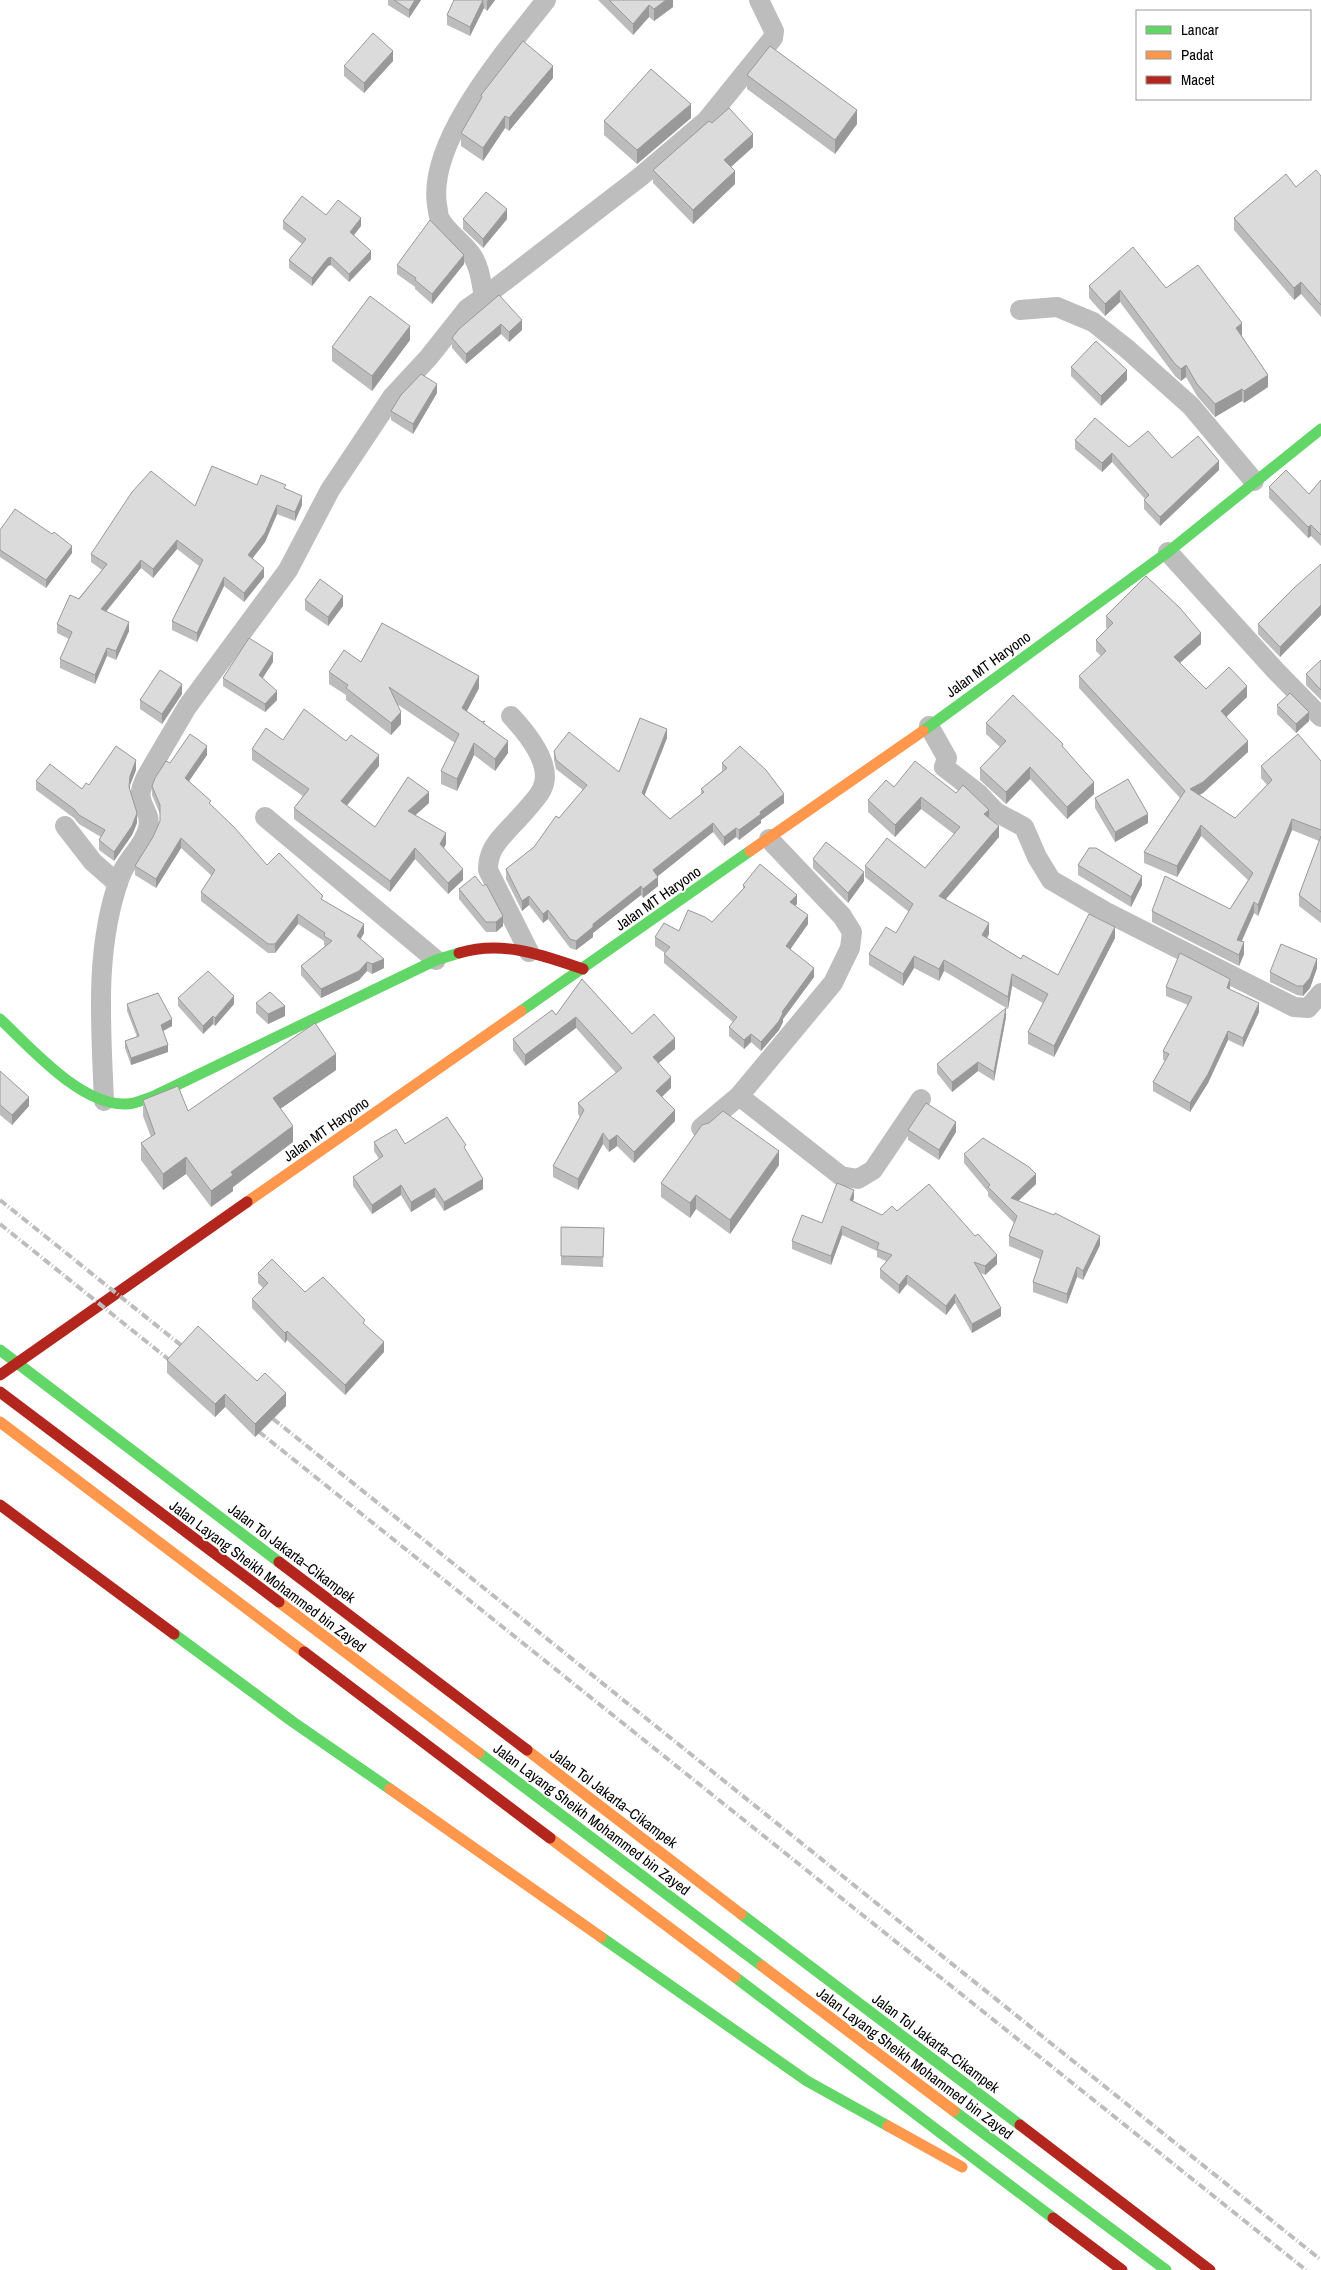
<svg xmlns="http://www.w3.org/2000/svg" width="1321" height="2270" font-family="'Archivo Narrow',sans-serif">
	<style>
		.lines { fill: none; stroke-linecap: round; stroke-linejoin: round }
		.street { stroke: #bdbdbd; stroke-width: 20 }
		.fast { stroke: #63d668; stroke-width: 11 }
		.slow { stroke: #ff974d; stroke-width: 11 }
		.jam { stroke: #b3261e; stroke-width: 11 }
		.rail { stroke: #bdbdbd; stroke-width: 4; stroke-dasharray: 8 2.5 1 2.5; stroke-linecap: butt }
		.wall { fill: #bcbcbc }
		.shaded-wall { fill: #999 }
		.building { fill: #dbdbdb; stroke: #999 }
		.labels { text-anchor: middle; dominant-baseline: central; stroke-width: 4; stroke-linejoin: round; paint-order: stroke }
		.street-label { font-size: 15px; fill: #000; stroke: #fff }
	</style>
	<rect width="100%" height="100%" fill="#fff"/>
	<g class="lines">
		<path class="street" d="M484 297 640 177 706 121 773 38 774 31 759 0
			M1020 310 1057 307 1093 322 1126 348 1191 406 1254 481
			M1168 552 1275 670 1321 717
			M511 716C526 732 554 765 542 789 538 799 513 824 505 833 494 845 488 854 488 870L529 952
			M929 726 947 758 944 767 979 794 996 812 1024 827 1037 857 1051 880 1106 912 1294 1007 1308 1008 1321 993
			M265 817 436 960
			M65 826 93 862 118 884
			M739 1096 841 1176 858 1179 873 1170 921 1099
			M104 1101C101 1026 94 949 120 877 126 859 144 847 148 828 151 815 144 811 141 799 139 792 143 784 146 777L187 707 288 570 330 490 392 397 429 357 467 309 484 297C481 282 480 266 471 254 462 242 447 232 440 219 438 216 438 209 437 205 427 140 508 49 546 0
			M701 1128 739 1096 833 983 850 948 852 932 842 916 769 839"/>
		<path class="fast" d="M923 731 1168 552 1321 429
			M521 1011 750 851
			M0 1019C30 1047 81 1106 126 1104 135 1104 144 1099 152 1097L436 960 459 953
			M0 1350 279 1562
			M174 1634 293 1722 390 1789
			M479 1753 762 1966
			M741 1914 1020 2125
			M601 1937 807 2081 888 2126
			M735 1977 1053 2218
			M954 2111 1166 2270"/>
		<path class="slow" d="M750 851 923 731
			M247 1202 521 1011
			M0 1422 304 1652
			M279 1602 479 1753
			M527 1750 741 1914
			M390 1789 601 1937
			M550 1838 735 1977
			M762 1966 954 2111
			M888 2126 962 2167"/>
		<path class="jam" d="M459 953C503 940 542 955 583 969
			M0 1375 247 1202
			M0 1392 279 1602
			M0 1505 174 1634
			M279 1562 527 1750
			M304 1652 550 1838
			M1020 2125 1210 2270
			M1053 2218 1122 2270"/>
		<path class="rail" d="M0 1200 192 1354
			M0 1224 178 1367
			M262 1410 1321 2260
			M248 1423 1306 2270"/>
	</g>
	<path class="wall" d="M388 0H421L409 18 388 5Z
		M454 0H495L487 11 484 8 470 36 447 25V15Z
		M598 0H673V7L654 21 649 17 633 35Z
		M393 61 364 93 344 76V66Z
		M747 75 857 124 835 154 747 89Z
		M553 78 509 131 505 128 483 161 461 146V133L481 100V95Z
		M691 118 637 164 604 135V121Z
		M712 123 753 147 731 167 735 184 693 224 653 183V170Z
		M1321 176V317L1301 294 1294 300 1234 230V218L1296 187Z
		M326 215 361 226 354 235 371 259 349 282 331 265 328 266 312 286 289 268V260L302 244 283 229V221Z
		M463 219H507L483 248 463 229Z
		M464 264 432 304 415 289V287L397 274V265Z
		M1089 286 1166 288 1242 336 1268 387 1244 403 1242 401 1215 417 1197 396 1186 377 1181 381 1175 376 1120 302 1105 316 1089 298Z
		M499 295 522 330 509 342 501 334 466 364 452 348V338Z
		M410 340 372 391 332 361V347Z
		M1071 367 1127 380 1101 406 1071 376Z
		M437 393 413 434 391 420V411Z
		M1075 440 1129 447 1219 470 1160 526 1144 509V500L1145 499 1112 462 1102 472 1075 449Z
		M1321 480V546L1311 536 1308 538 1269 498V487L1309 494Z
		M257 485 286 489 302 505 295 521 277 514 265 542 252 559 264 577 244 602 224 586 197 642 172 630V621L199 566 177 549 153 578 141 568 106 611 129 631 116 660 107 656 95 684 60 668V659L69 639 57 633V624L102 570 91 562V554L195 506Z
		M0 530 72 553 46 588 0 557Z
		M1321 564V615L1280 657 1258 634V624Z
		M305 600 343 606 328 626 305 610Z
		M1106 616 1201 644 1180 663 1206 689 1247 697 1226 717 1248 752 1203 793 1199 795 1235 818 1267 785 1261 778V766L1321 761V923L1299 906V895L1319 841 1292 830 1258 916 1254 913 1242 941 1244 954 1239 966 1152 922V911L1230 909 1248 880 1201 836 1177 877 1144 863V852L1180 798 1079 688V676L1101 656 1096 651V640L1107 629 1106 627Z
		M1321 660V700L1306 685V674Z
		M273 662 262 678 277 700 265 712 223 686V678Z
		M361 662 479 688 467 711 485 724 508 753 495 771 474 755 457 791 441 784V771L455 743 397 704 401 724 391 735 346 700V695L329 684V672Z
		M182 694 162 724 140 709V700Z
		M1277 705 1309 721 1296 733 1277 714Z
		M986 723 1063 748 1094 794 1067 819 1030 779 1006 804 980 780V768L1000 747 986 734Z
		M667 738 644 795 670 819 701 794V789L722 771V763L784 803 761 820V823L739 840 736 837 724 846 713 832 658 876V886L643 898 641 895 593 933V937L576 950 570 948 548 919 543 923 529 905 522 911 506 879V869L534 847 583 790 556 769 554 760V751L619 772Z
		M283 740 379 766 347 806 375 827 429 803 415 815 446 844 444 848 463 880 448 894 415 859 390 892 294 819V808L303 796 252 760V749Z
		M207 755 189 781 267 865 323 900 364 933 360 939 384 968 372 974 367 971 359 980 321 998 301 975V966L325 946 324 945V941L298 924 275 953H268L201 901V892L212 876 181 848 156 888 135 875V866L153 837 160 821V814L152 795V786L170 763Z
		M136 770 130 785V790L137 823 132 835 114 861 99 850V840L101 837 79 824 74 818 36 790V781L82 789 89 785Z
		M894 787 989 818 999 837 946 899 989 934 987 938 1021 959 1058 975 1115 938 1054 1057 1028 1044V1032L1043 1003 1012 986 1008 1009 944 971 939 981 914 968 903 986 869 965V954L896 933 909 912 865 877V866L925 868 954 834 921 809 895 837 868 812V800Z
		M1095 798 1148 823 1115 842 1095 808Z
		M813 859 864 881 848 903 813 868Z
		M1078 865 1142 885 1131 907 1078 875Z
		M743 885 797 904 795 906 808 924 790 950 814 977 783 1019V1022L779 1030 761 1051 751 1042 744 1049 729 1036V1027L733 1022 664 963V954L665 953 655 946V937L712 922 743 889Z
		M459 889 503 926 496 932H486L459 899Z
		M1317 968 1310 988 1303 996 1297 995 1270 982V972Z
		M582 979 632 1034 675 1049 658 1063 671 1088 662 1097 675 1121 634 1163 617 1146 609 1152 603 1144 578 1190 553 1177V1166L580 1117 578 1114V1103L616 1073 576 1028 525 1066 513 1050V1039L556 1015Z
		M1166 987 1230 988V990L1259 1012 1243 1047 1228 1040 1208 1083 1190 1112 1153 1091V1082L1165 1061 1163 1060V1051L1188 1005 1166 996Z
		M178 998 234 1004 215 1026 213 1024 203 1034 178 1006Z
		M256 1003 285 1016 268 1024 256 1013Z
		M127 1004 172 1026 163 1031 168 1052 131 1065 125 1048V1041L137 1037 127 1011Z
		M1006 1017 994 1081 978 1071 952 1092 937 1073V1064Z
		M336 1070 280 1109 293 1142 233 1187V1191L211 1207 186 1174 163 1190 141 1160V1143L151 1137 143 1116V1100L188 1111Z
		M0 1071 29 1106 12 1125 0 1115Z
		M908 1130 956 1132 939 1160 908 1140Z
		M374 1142 405 1144 466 1150 483 1189 444 1211 435 1197 411 1212 401 1195 372 1214 353 1186V1177L379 1159 374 1151Z
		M964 1154 1036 1184 1018 1201 1100 1245 1083 1280 1077 1277 1067 1304 1033 1292V1282L1040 1259 1009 1246V1236L1014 1223 988 1196V1192L964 1163Z
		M779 1165 730 1234 696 1209 690 1218 661 1197V1183Z
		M854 1198 853 1201 882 1215 897 1211 997 1264 985 1275 981 1273 1001 1316 972 1333 955 1303 946 1315 907 1284 899 1294 880 1278V1269L886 1261 877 1257V1251L842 1235 831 1265 792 1249V1241L822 1223Z
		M561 1227 604 1228 603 1267 561 1265Z
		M258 1273 305 1292 365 1325 384 1352 345 1395 287 1340 285 1343 252 1308V1299L263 1288 258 1283Z
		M167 1360 257 1381 286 1406 255 1437 225 1407 215 1417 167 1373Z"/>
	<path class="shaded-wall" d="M415 0H421L409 18V10Z
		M483 0 484 8 470 36V27Z
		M488 0H495L487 11V1Z
		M666 0H673V7L654 21V9Z
		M649 5V17L633 35V24Z
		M393 51V61L364 93V83Z
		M553 66V78L509 131V118Z
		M691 104V118L637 164V150Z
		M857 110V124L835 154V140Z
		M505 116V128L483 161V148Z
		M753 134V147L724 173V160Z
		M735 171V184L693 224V210Z
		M507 209V219L483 248V239Z
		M361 218V226L350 240V232Z
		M371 251V259L349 282V274Z
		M464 255V264L432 304V294Z
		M331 257V265L328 266 312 286V278L328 258Z
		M1301 282V294L1294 300V288Z
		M1120 290V302L1105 316V304Z
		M522 320V330L509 342V332Z
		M1242 323V336L1236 340V328Z
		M501 324V334L466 364V354Z
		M410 326V340L372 391V376Z
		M1186 365V377L1181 381V369Z
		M1127 370V380L1101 406V396Z
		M1268 375V387L1244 403V391Z
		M437 384V393L413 434V424Z
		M1242 389V401L1215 417V404Z
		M1112 453V462L1102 472V463Z
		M1219 461V470L1160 526V517Z
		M302 496V505L295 521V512Z
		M277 505V514L265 542 248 564V555Z
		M1311 525V536L1308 538V527Z
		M177 540V549L153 578V569Z
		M72 546V553L46 588V580Z
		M141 560V568L101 618V609Z
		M264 568V577L244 602V593Z
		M224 577V586L197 642V633Z
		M343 596V606L328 626V617Z
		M1321 605V615L1280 657V647Z
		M129 622V631L116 660V651Z
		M1201 633V644L1174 668V657Z
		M107 648V656L95 684V675Z
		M273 653V662L259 684V675Z
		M479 676V688L462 720V708Z
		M182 684V694L162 724V714Z
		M1247 686V697L1221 722V711Z
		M277 691V700L265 712V704Z
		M401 712V724L391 735V723Z
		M1309 712V721L1296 733V724Z
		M667 729V738L642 802V793Z
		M508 741V753L495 771V759Z
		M1248 741V752L1203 793 1190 800V789Z
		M474 743V755L457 791V779Z
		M207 746V755L185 787V778Z
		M379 755V766L341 812V801Z
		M136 760V770L130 785 129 796V787L130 776Z
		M1030 767V779L1006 804V792Z
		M1094 782V794L1067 819V807Z
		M429 792V803L408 822V811Z
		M784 794V803L761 820V823L739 840V830L760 812Z
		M921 797V809L895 837V825Z
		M989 810V821L984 814Z
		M137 813V823L132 835 114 861V852Z
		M1148 814V823L1115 842V832Z
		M1292 819V830L1258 916V905Z
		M713 823V832L653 880V870Z
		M1201 825V836L1177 877V866Z
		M999 826V837L939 907V896Z
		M736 828V837L724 846V837Z
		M446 833V844L440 855V844Z
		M181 838V848L156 888V879Z
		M415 848V859L390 892V881Z
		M463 869V880L448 894V883Z
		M864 872V881L848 903V893Z
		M1142 876V885L1131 907V897Z
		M658 877V886L643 898V889Z
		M641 886V895L593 933V937L576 950V941L593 924Z
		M797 895V904L790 911V902Z
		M529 896V905L522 911V901Z
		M1254 902V913L1237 951V940Z
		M548 910V919L543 923V914Z
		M298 914V924L275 953V944Z
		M808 915V924L786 955V946Z
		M503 916V926L496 932V922Z
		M989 923V934L982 947V935Z
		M364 924V933L357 946V936Z
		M1115 927V938L1054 1057V1046Z
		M1244 942V954L1239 966V955Z
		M914 956V968L903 986V974Z
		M384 959V968L372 974V964Z
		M1317 959V968L1310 988 1303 996V986Z
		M944 960V971L939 981V969Z
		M367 962V971L359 980 321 998V989Z
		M814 968V977L783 1019V1022L779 1030 761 1051V1042L782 1012Z
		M1012 974V986L1008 1009V997Z
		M1230 979V988L1227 998V988Z
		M234 996V1004L215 1026V1018Z
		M1259 1003V1012L1243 1047V1038Z
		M285 1006V1016L268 1024V1014Z
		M1006 1008V1017L994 1081V1072Z
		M213 1016V1024L203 1034V1026Z
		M576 1017V1028L525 1066V1055Z
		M172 1019V1026L161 1032V1025Z
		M1228 1031V1040L1208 1083 1190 1112V1103Z
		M751 1034V1042L744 1049V1040Z
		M675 1038V1049L653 1068V1057Z
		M168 1045V1052L131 1065V1058Z
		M336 1054V1070L273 1114V1098Z
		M978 1062V1071L952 1092V1082Z
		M671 1077V1088L656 1102V1091Z
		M29 1097V1106L12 1125V1115Z
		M675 1110V1121L634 1163V1152Z
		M956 1122V1132L939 1160V1150Z
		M293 1126V1142L233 1187V1191L211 1207V1191L231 1172Z
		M603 1133V1144L578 1190V1179Z
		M617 1135V1146L609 1152V1141Z
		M779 1151V1165L730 1234V1220Z
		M186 1157V1174L163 1190V1174Z
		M1036 1174V1184L1011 1208V1198Z
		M483 1179V1189L444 1211V1202Z
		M401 1185V1195L372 1214V1205Z
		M435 1188V1197L411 1212V1202Z
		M854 1190V1198L850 1208V1200Z
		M696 1195V1209L690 1218V1203Z
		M842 1226V1235L831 1265V1256Z
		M1100 1236V1245L1083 1280V1271Z
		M997 1255V1264L985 1275V1266Z
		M1077 1267V1277L1067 1304V1294Z
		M907 1275V1284L899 1294V1285Z
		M955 1294V1303L946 1315V1306Z
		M1001 1308V1316L972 1333V1324Z
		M287 1331V1340L285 1343V1333Z
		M384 1342V1352L345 1395V1385Z
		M286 1393V1406L255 1437V1424Z
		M225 1394V1407L215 1417V1404Z"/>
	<path class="building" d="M394 0H415L409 10Z
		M454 0H483L470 27 447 15Z
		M609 0H666L654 9 649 5 633 24Z
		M373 33 393 51 364 83 344 66Z
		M523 41 553 66 509 118 505 116 483 148 461 133 482 97 481 95Z
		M770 46 857 110 835 140 747 75Z
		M651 69 691 104 637 150 604 121Z
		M729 108 753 134 724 160 735 171 693 210 653 170 709 121 712 123Z
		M1316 170 1321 176V305L1301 282 1294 288 1234 218 1286 174 1296 187Z
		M486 192 507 209 483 239 463 219Z
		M302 196 326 215 338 200 361 218 350 232 371 251 349 274 331 257 328 258 312 278 289 260 306 239 283 221Z
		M430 220 464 255 432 294 415 280 416 278 397 265Z
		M1133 247 1166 288 1198 265 1242 323 1236 328 1268 375 1244 391 1242 389 1215 404 1197 384 1186 365 1181 369 1175 364 1120 290 1105 304 1089 286Z
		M499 295 522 320 509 332 501 324 466 354 452 338 459 329Z
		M370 296 410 326 372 376 332 347Z
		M1096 341 1127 370 1101 396 1071 367Z
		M421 374 437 384 413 424 391 411 401 395Z
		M1095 418 1129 447 1148 431 1172 458 1198 436 1219 461 1160 517 1144 500 1149 495 1112 453 1102 463 1075 440Z
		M212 466 257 485 261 475 286 485 284 488 302 496 295 512 277 505 265 533 248 555 264 568 244 593 224 577 197 633 172 621 203 560 177 540 153 569 141 560 101 609 129 622 116 651 107 648 95 675 60 659 72 632 57 624 70 595 79 599 107 564 91 554 132 492 151 471 195 506Z
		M1286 470 1309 494 1321 480V535L1311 525 1308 527 1269 487Z
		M15 509 52 534 54 532 72 546 46 580 0 550V530Z
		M1321 564V605L1280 647 1258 624 1295 587Z
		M1146 576 1180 608 1201 633 1174 657 1206 689 1229 667 1247 686 1221 711 1248 741 1203 782 1190 789 1235 818 1272 780 1261 766 1298 734 1321 761V830L1292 819 1258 905 1254 902 1237 940 1244 942 1239 955 1152 911 1165 876 1230 909 1253 873 1201 825 1177 866 1144 852 1185 791 1079 676 1106 651 1096 640 1113 623 1106 616Z
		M320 579 343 596 328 617 305 600Z
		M382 623 479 676 462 708 482 722 485 721 483 723 508 741 495 759 474 743 457 779 441 771 459 734 389 687 401 712 391 723 346 688 348 685 329 672 344 650 361 662Z
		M249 638 273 653 259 675 277 691 265 704 223 678Z
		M1321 660V690L1306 674Z
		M160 670 182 684 162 714 140 700Z
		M1290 693 1309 712 1296 724 1277 705Z
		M1013 695 1063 744 1062 746 1094 782 1067 807 1030 767 1006 792 980 768 1006 741 986 723Z
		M304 709 346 741 351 735 379 755 341 801 375 827 408 777 429 792 408 811 446 833 440 844 463 869 448 883 415 848 390 881 294 808 309 789 252 749 266 728 283 740Z
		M640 718 667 729 642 793 670 819 704 792 701 789 727 768 722 763 740 746 766 770 784 794 760 812 761 814 739 830 736 828 724 837 713 823 653 870 658 877 643 889 641 886 593 924V927L576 941 570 939 548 910 543 914 529 896 522 901 506 869 534 847 556 816 559 818 587 785 556 760 554 751 569 732 619 772Z
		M190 734 207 746 185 778 211 801 209 803 234 827 267 865 279 853 323 896 321 899 364 924 357 936 384 959 372 964 367 962 359 971 321 989 301 966 332 941 324 936 325 933 298 914 275 944H268L201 892 215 870 181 838 156 879 135 866 153 837 160 821V805L152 786 155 778 166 761 170 763Z
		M116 746 136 760 130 776 129 787 137 813 132 826 114 852 99 840 105 830 79 815 74 809 36 781 50 764 82 789 86 783 89 785Z
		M915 761 956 793 963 785 989 810 984 814 999 826 939 896 989 923 982 935 1021 959 1023 955 1058 975 1089 914 1115 927 1054 1046 1028 1032 1048 994 1012 974 1008 997 944 960 939 969 914 956 903 974 869 954 886 927 896 933 913 904 865 866 887 838 925 868 960 827 921 797 895 825 868 800 886 780 894 787Z
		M1128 779 1148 814 1115 832 1095 798Z
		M1321 836V912L1299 895Z
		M826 842 864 872 848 893 813 859Z
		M1089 848H1096L1142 876 1131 897 1078 865Z
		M760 864 797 895 790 902 808 915 786 946 814 968 782 1012 783 1013 779 1021 761 1042 751 1034 744 1040 729 1027 737 1017 664 954 670 947 655 937 664 923 679 931 688 910 705 917 712 922 745 887 743 885Z
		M475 876 483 886 486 884 503 916 496 922H486L459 889Z
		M1281 944 1317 959 1310 978 1303 986H1297L1270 972Z
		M1180 953 1230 979 1227 988 1259 1003 1243 1038 1228 1031 1208 1074 1190 1103 1153 1082 1169 1054 1163 1051 1192 997 1166 987Z
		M208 971 234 996 215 1018 213 1016 203 1026 178 998Z
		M582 979 632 1034 654 1014 675 1038 653 1057 671 1077 656 1091 675 1110 634 1152 617 1135 609 1141 603 1133 578 1179 553 1166 584 1110 578 1103 622 1068 576 1017 525 1055 513 1039 552 1010 556 1015Z
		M270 992 285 1006 268 1014 256 1003Z
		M158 993 172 1019 161 1025 168 1045 131 1058 125 1041 139 1036 127 1004Z
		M1006 1008 994 1072 978 1062 952 1082 937 1064Z
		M315 1023 336 1054 273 1098 293 1126 231 1172 233 1175 211 1191 186 1157 163 1174 141 1143 155 1134 143 1100 178 1086 188 1111Z
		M0 1071 29 1097 12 1115 0 1105Z
		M926 1103 956 1122 939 1150 908 1130Z
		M723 1111 779 1151 730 1220 696 1195 690 1203 661 1183 702 1125 709 1123Z
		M447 1117 466 1145 464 1147 483 1179 444 1202 435 1188 411 1202 401 1185 372 1205 353 1177 383 1156 374 1142 396 1129 405 1144Z
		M983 1138 1029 1167 1036 1174 1011 1198 1054 1215 1055 1213 1100 1236 1083 1271 1077 1267 1067 1294 1033 1282 1043 1251 1009 1236 1017 1216 988 1187 990 1185 964 1154Z
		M837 1183 854 1190 850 1200 882 1215 892 1206 897 1211 929 1184 975 1236 978 1234 997 1255 985 1266 974 1262 1001 1308 972 1324 955 1294 946 1306 907 1275 899 1285 880 1269 892 1255 877 1249 879 1243 842 1226 831 1256 792 1241 802 1215 822 1223Z
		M561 1227 604 1228 603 1257 561 1256Z
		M272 1259 305 1292 323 1277 365 1320 363 1323 384 1342 345 1385 287 1331 285 1333 252 1299 268 1283 258 1273Z
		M198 1326 257 1381 265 1373 286 1393 255 1424 225 1394 215 1404 167 1360Z"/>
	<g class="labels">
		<g class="street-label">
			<text transform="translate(988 664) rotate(-36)">Jalan MT Haryono</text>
			<text transform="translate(658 898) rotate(-35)">Jalan MT Haryono</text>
			<text transform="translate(326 1129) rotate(-35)">Jalan MT Haryono</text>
			<text transform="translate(292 1553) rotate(37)">Jalan Tol Jakarta–Cikampek</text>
			<text transform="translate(268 1576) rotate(37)">Jalan Layang Sheikh Mohammed bin Zayed</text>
			<text transform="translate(614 1798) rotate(37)">Jalan Tol Jakarta–Cikampek</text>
			<text transform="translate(592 1819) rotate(37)">Jalan Layang Sheikh Mohammed bin Zayed</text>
			<text transform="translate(936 2043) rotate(37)">Jalan Tol Jakarta–Cikampek</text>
			<text transform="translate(915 2063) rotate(37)">Jalan Layang Sheikh Mohammed bin Zayed</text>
		</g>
	</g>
	<rect x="1136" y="10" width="175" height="90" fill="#ffffff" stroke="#999999"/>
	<rect x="1146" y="26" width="25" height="8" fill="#63d668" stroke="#999999"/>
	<text x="1181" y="35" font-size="15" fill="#000000">Lancar</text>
	<rect x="1146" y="51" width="25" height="8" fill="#ff974d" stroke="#999999"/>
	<text x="1181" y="60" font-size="15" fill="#000000">Padat</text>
	<rect x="1146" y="76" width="25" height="8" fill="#b3261e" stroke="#999999"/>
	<text x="1181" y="85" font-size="15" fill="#000000">Macet</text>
</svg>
